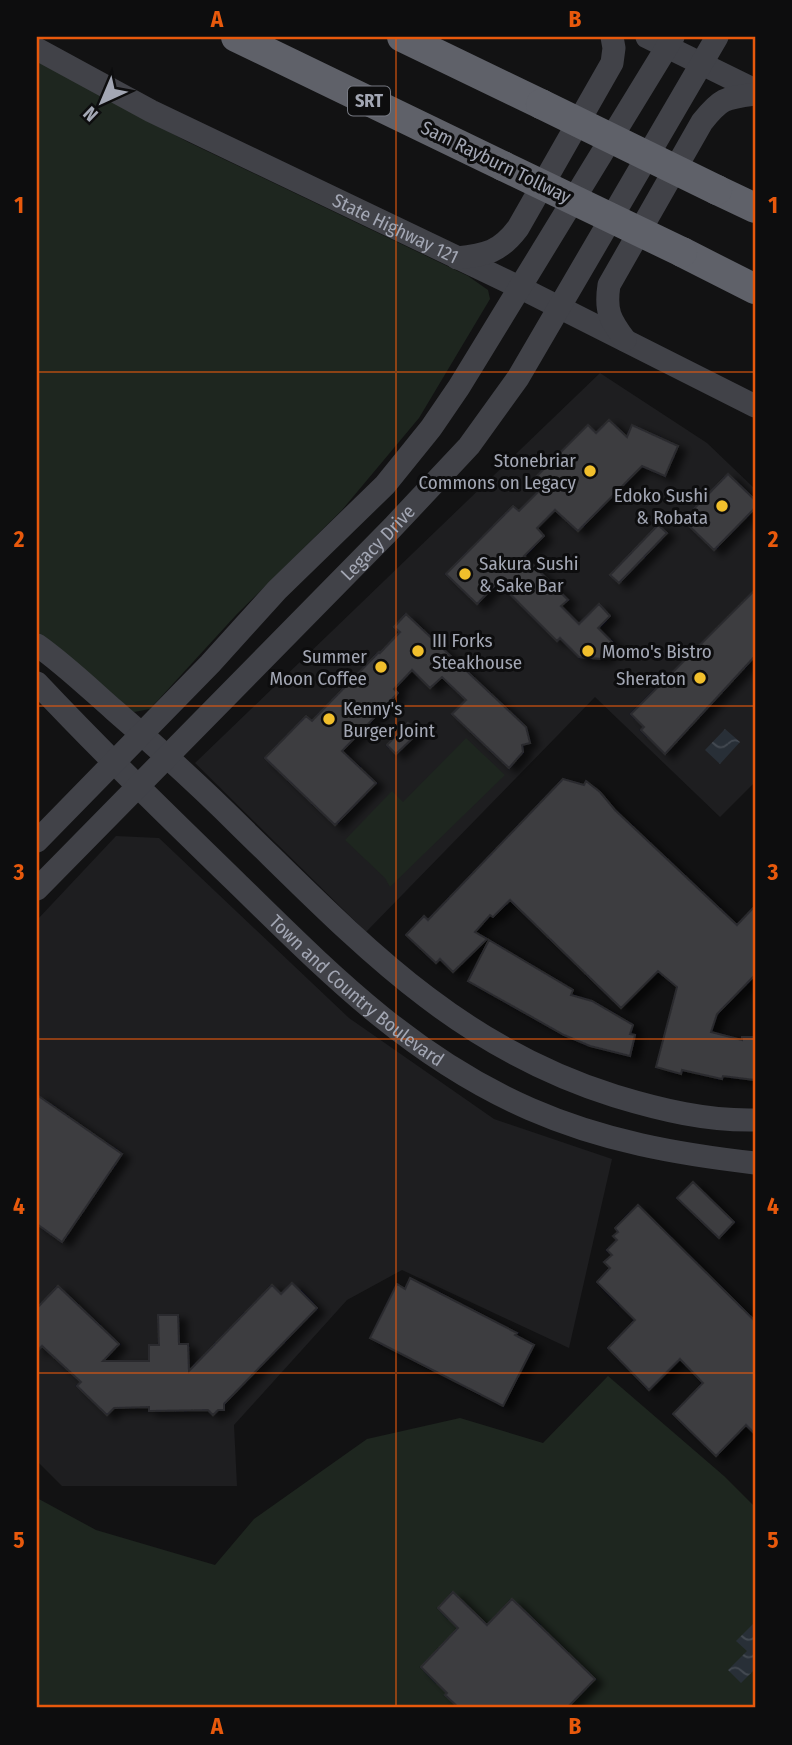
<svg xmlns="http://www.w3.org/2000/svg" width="792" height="1745" font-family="'Fira Sans Condensed',sans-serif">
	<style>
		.built { fill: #1e1e20 }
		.grass { fill: #1e261f }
		.water { fill: url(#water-waves) }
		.building { fill: #3c3c40; stroke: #2c2c2f; stroke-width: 2; filter: url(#shadow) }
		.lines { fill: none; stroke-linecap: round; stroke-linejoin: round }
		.secondary { stroke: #414248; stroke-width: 23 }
		.highway { stroke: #5f6169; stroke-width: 30 }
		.highway-bridge { stroke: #5f6169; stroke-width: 30 }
		.grid { fill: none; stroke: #e8590c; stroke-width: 2; stroke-opacity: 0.55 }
		.poi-dot { fill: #f1bf2c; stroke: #0d0d0e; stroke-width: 2.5 }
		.labels { text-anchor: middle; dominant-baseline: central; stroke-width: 6; stroke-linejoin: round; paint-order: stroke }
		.shield { fill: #0d0d0e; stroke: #767982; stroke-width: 2 }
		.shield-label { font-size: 18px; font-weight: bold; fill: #a3a7b4 }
		.street-label { font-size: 19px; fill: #a3a7b4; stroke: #0d0d0e }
		.poi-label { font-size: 19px; fill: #a3a7b4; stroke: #0d0d0e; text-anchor: end }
		.neatline { fill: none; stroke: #e8590c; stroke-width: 2.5 }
		.grid-label { font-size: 23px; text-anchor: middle; font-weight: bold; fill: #e8590c }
	</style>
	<defs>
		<pattern id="water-waves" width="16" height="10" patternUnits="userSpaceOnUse" patternTransform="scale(1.75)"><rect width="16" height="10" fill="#282f37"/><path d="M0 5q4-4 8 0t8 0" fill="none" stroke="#444a52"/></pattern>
		<filter id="shadow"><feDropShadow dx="8" dy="4.5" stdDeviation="3.5" flood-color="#0009"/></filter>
	</defs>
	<rect width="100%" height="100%" fill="#121213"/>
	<path class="built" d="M600 373 707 443 755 489V782L720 817 595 697 366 932 195 763Z
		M116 836 159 838 349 1018 494 1119 612 1159 569 1348 402 1270 347 1300 234 1425 237 1486H62L37 1461V920Z"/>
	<path class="grass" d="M37 61 188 142 468 276 488 290 490 299 419 418 342 510 237 614 150 709 134 712 116 702 70 658 37 632Z
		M466 738 505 775 390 887 385 878 345 840 392 791 403 802Z
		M608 1376 724 1476 755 1507V1708H37V1498L96 1530 215 1565 254 1519 367 1439 460 1418 543 1443Z"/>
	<path class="water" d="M725 729 740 742 720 764 705 750Z
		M755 1622V1669L741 1683 728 1670 747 1651 736 1641Z"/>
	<path class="building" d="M609 420 627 437 632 425 678 446 665 476 642 466 578 531 555 510 537 528 544 536 524 556 568 600 561 606 579 624 599 604 610 616 598 628 616 646 602 659 579 657 560 638 557 641 498 582 477 604 446 574 513 506 519 511 538 492 529 484 588 425 596 433Z
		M728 474 755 500V508L714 550 683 520Z
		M658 525 667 533 619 583 610 575Z
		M755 590V656L665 754 641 730 644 727 631 714Z
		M406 614 526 727 530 743 522 745 523 752 509 768 452 714 466 700 442 677 430 688 412 670 394 689 398 693 342 751 376 783 335 825 265 758 306 716 312 721 379 652 380 653 400 632 394 627Z
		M408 723 418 733 396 754 387 745Z
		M563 779 584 785 586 781 600 792 615 810 737 925 755 906V975L717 1014 711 1032 742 1040V1037H755V1080L723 1076 722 1079 682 1070 681 1074 656 1067 677 987 658 971 621 1008 510 900 493 917 490 915 475 932 487 939 453 972 440 959 436 963 406 935 424 916 428 920Z
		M489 940 573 990 571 995 592 1001 633 1025 630 1034 635 1035 630 1056 590 1046 564 1035 468 981Z
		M37 1095 122 1154 62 1242 37 1224Z
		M693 1182 734 1222 719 1238 677 1198Z
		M638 1205 755 1321V1434L746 1425 716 1456 673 1414 703 1383 680 1359 649 1390 608 1348 635 1320 597 1282 610 1268 604 1262 612 1255 607 1250 617 1240 613 1236 618 1232 615 1228Z
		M410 1278 517 1333 515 1335 534 1345 503 1406 370 1338 397 1284 405 1289Z
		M292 1283 317 1308 224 1404V1410H218L213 1415 208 1410 149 1411V1407L114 1408 107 1415 77 1386 81 1382 42 1346 37 1351V1308L58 1286 119 1344 103 1361H149V1345H159L158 1315H178L179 1344H188L189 1371 272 1285 281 1294Z
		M453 1592 487 1625 512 1599 595 1679 567 1708H459L445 1695 447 1693 421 1667 458 1628 438 1608Z"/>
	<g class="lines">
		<g class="secondary">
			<path d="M647 37 755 90"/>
			<path id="s1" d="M37 49 151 111 519 287 755 406"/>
			<path d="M457 258C486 255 500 252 518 228L612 63 614 48 612 37"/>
			<path d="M625 340C610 320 605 311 609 285L702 122C721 98 725 98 755 94"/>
			<path d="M37 645C64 664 89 688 114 710 158 748 201 787 242 828 359 942 455 1046 615 1096 661 1110 707 1121 755 1120"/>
			<path id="s2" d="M37 683C102 752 170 818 239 885 329 973 411 1057 530 1109 603 1141 677 1154 755 1163"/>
			<path d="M37 841 210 664 277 590 385 485 431 428 459 387 673 37"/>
			<path id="s3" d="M37 889 393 527 469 446 518 378 717 37"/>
		</g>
		<path class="highway" d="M236 37 503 166
			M402 37 541 104
			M717 190 755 208
			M682 252 755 289"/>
		<path class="highway-bridge" d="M541 104 717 190
			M503 166 682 252"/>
	</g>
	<path class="grid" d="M396 37V1708M37 372H755M37 706H755M37 1039H755M37 1373H755"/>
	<g class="poi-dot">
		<circle cx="590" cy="471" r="7"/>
		<circle cx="722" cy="506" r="7"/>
		<circle cx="465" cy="574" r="7"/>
		<circle cx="418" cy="651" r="7"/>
		<circle cx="588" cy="651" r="7"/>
		<circle cx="381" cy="667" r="7"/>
		<circle cx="700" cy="678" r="7"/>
		<circle cx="329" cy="719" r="7"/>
	</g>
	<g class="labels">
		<rect class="shield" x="348" y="86.5" width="42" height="29" rx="5"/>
		<g class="shield-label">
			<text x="369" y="101">SRT</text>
		</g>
		<g class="street-label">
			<text transform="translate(496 162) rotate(26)">Sam Rayburn Tollway</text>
			<text stroke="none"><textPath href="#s1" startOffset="401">State Highway 121</textPath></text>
			<text stroke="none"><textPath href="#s3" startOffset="486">Legacy Drive</textPath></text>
			<text stroke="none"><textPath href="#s2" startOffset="444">Town and Country Boulevard</textPath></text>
		</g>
		<g class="poi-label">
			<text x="576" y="460">Stonebriar<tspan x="576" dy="22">Commons on Legacy</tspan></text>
			<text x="708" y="495">Edoko Sushi<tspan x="708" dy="22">&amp; Robata</tspan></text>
			<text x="479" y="563" text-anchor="start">Sakura Sushi<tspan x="479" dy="22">&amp; Sake Bar</tspan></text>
			<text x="432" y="640" text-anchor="start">III Forks<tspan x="432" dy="22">Steakhouse</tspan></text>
			<text x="602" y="651" text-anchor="start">Momo's Bistro</text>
			<text x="367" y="656">Summer<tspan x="367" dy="22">Moon Coffee</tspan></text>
			<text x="686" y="678">Sheraton</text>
			<text x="343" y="708" text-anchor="start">Kenny's<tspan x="343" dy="22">Burger Joint</tspan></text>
		</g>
	</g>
	<rect width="792" height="1745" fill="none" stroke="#0d0d0e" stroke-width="77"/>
	<g transform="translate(102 102) rotate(224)" stroke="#0d0d0e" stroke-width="5" paint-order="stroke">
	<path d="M0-5L12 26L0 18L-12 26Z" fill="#a3a7b4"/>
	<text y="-10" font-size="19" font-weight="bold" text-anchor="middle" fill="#a3a7b4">N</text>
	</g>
	<rect x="38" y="38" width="716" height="1668" class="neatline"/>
	<g class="grid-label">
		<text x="217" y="27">A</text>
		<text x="575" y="27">B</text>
		<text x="19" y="213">1</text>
		<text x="773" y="213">1</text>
		<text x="19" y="547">2</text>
		<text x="773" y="547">2</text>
		<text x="19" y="880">3</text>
		<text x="773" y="880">3</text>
		<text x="19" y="1214">4</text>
		<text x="773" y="1214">4</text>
		<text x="19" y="1548">5</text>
		<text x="773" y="1548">5</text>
		<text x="217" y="1734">A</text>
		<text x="575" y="1734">B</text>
	</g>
</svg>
